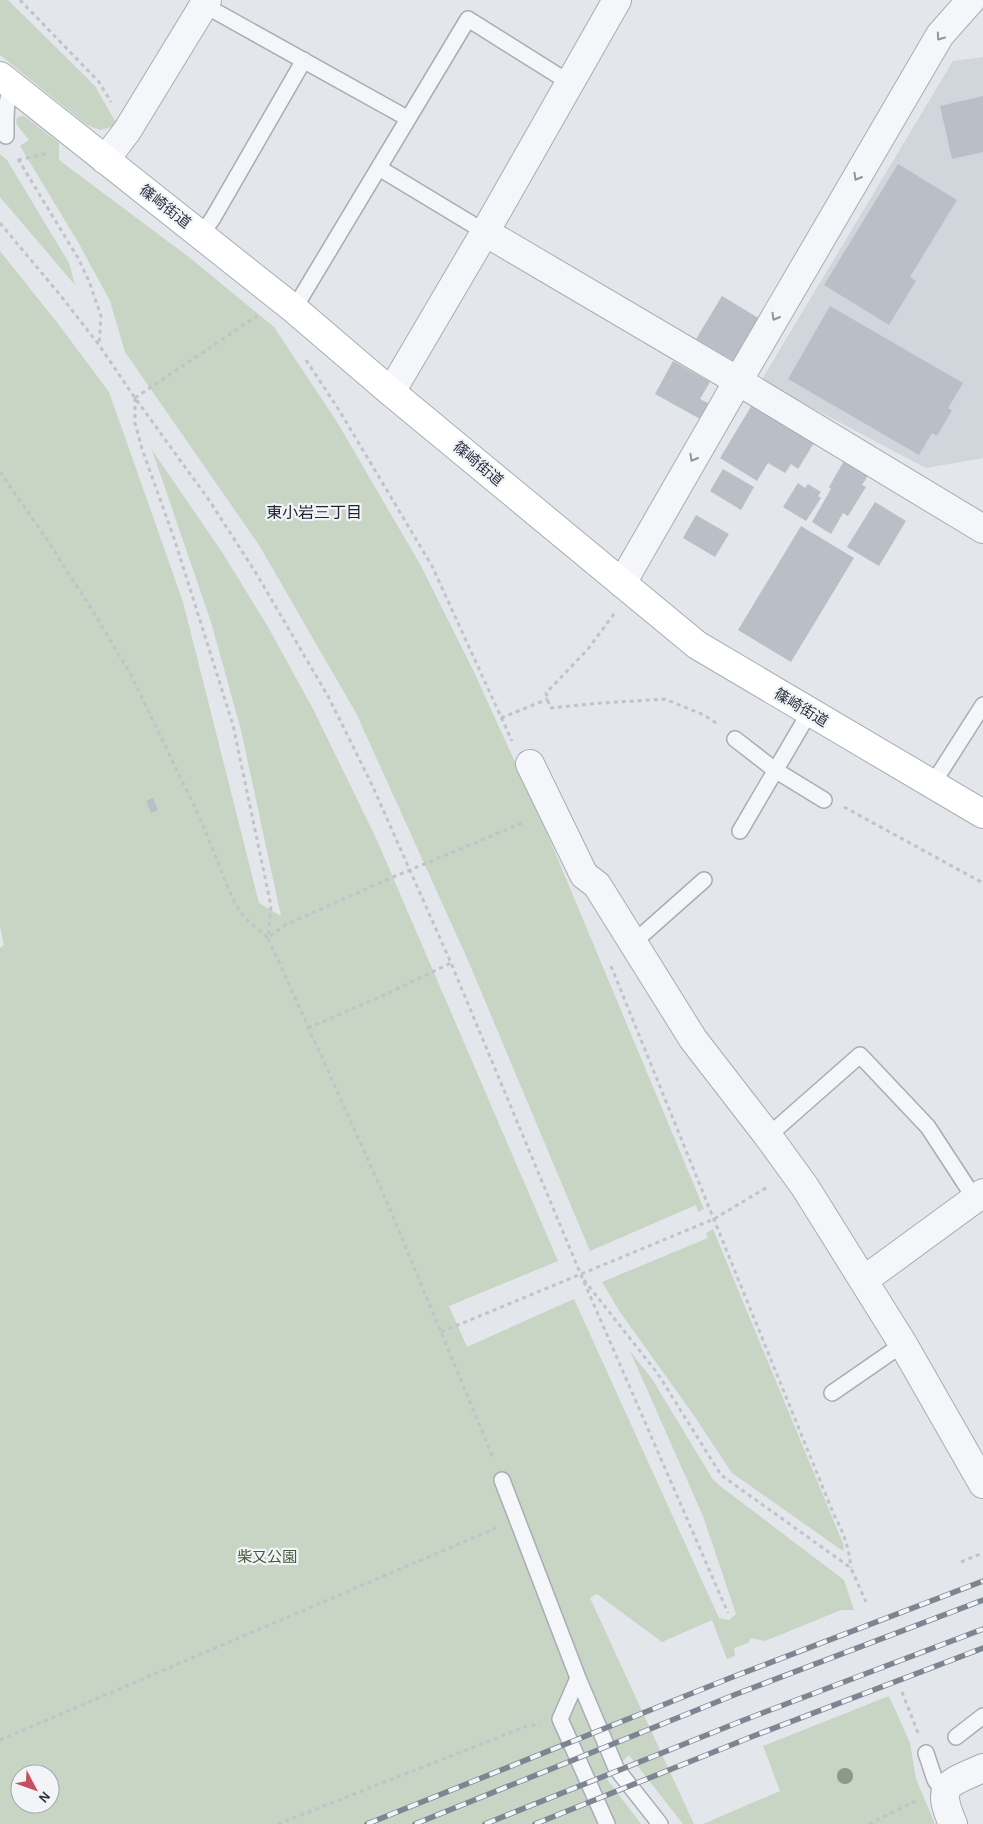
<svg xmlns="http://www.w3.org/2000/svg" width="983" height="1824" font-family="'Alegreya Sans','Noto Sans JP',sans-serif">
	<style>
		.built { fill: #d1d5dc }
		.green { fill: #c8d4c4; fill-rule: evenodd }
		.building { fill: #babfc7 }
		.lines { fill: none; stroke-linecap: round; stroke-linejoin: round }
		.service-casing { stroke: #a8adb4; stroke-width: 18 }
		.minor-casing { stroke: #a8adb4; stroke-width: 30 }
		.secondary-casing { stroke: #a8adb4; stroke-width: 30 }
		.path { stroke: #c1c3c9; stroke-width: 3; stroke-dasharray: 4 4; stroke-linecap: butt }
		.service { stroke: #f5f6f9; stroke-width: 15 }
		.minor { stroke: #f5f6f9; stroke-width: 28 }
		.secondary { stroke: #fff; stroke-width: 28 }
		.rail-casing { stroke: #7d8593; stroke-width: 5.5 }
		.rail { stroke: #f2f4f7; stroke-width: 4; stroke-dasharray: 11; stroke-linecap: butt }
		.tree { fill: #899a89 }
		.oneway { stroke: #90949d }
		.labels { text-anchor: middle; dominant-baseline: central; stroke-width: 4.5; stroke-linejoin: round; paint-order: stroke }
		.street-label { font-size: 15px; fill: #2c3341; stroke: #f2f4f7 }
		.park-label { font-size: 15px; fill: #405c3a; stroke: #f2f4f7 }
		.neighbourhood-label { font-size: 16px; fill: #1e2432; stroke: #f2f4f7 }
	</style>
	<rect width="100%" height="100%" fill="#e3e6ea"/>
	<path class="built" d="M983 57V458L926 468 761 381 953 61Z"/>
	<path class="green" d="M0 0H8L95 86 115 121V126L100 130 87 125 0 55Z
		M23 116 27 118 59 143V160L190 258 274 327 337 422 421 566 474 672 544 826 704 1209 698 1212 696 1205 590 1251 467 958 356 713 259 545 125 352 110 301 78 242 20 146 29 140 17 125 16 120 18 117Z
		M0 154 7 160 69 263 75 285 0 197Z
		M0 251 59 325 109 392 183 602 259 903 281 916 241 730 211 622 152 450 222 552 268 627 313 709 376 838 558 1261 449 1306 467 1347 574 1299 719 1618 729 1620 736 1614 703 1516 630 1351 652 1379 712 1478 720 1486 844 1580 854 1610H841L765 1641 751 1638 748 1643 734 1648 735 1656 727 1659 712 1620 662 1642 597 1594 590 1598 694 1824H683L629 1755 606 1778 641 1824H0V948L4 945 0 927ZM20 1774H50V1804H20Z
		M713 1229 844 1546 843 1551 732 1473 695 1417 620 1312 602 1282 708 1238 706 1233Z
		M889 1696 910 1743 916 1779 935 1824H703L780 1791 763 1746Z"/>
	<path class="building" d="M983 96V152L952 159 940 106Z
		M898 164 957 200 910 277 916 281 889 325 824 285Z
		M722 296 760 319 734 361 696 339Z
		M830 306 963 383 948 408 952 410 937 436 932 433 919 455 788 379Z
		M673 361 710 382 700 399 708 403 700 419 655 394Z
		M752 405 814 443 798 469 791 464 785 473 768 463 757 481 720 458Z
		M845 459 869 474 862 485 866 487 848 516 843 513 831 534 812 522 831 489 829 487Z
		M723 469 754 487 741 510 710 491Z
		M798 483 805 488 808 484 821 492 818 496 821 498 806 521 783 507Z
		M875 502 906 521 879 566 847 547Z
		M696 515 729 534 715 557 683 538Z
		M801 526 854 558 791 662 738 630Z
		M153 798 158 810 151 813 146 801Z"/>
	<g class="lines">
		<defs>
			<path id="service" d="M204 5 407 118
				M6 136C6 119 5 102 12 85
				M379 168 485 232
				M201 235 213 218 304 60
				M294 309 468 19 570 83
				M735 739 775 770 824 800
				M932 785 983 705
				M740 831 809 713
				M633 943 704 880
				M768 1136 860 1055 928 1127 975 1199
				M832 1393 903 1344
				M502 1480 578 1678 616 1768 660 1824
				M578 1678 560 1719 607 1824
				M956 1737 983 1716
				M926 1753 935 1780 944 1792"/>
			<path id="minor" d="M105 160 127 131 207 0
				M485 232 738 381 983 529
				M391 392 485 232 617 0
				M622 583 738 381 940 35 971 0
				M530 764 584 875 597 885 693 1039 768 1136 805 1187 903 1344 983 1484
				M864 1280 983 1193
				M953 1824C935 1783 948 1784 983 1768"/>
			<path id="secondary" d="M0 76 294 309 391 392 697 645 983 814"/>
		</defs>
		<use href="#service" class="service-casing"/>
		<use href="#minor" class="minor-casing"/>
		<use href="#secondary" class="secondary-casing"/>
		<path class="path" d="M20 0 99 82 111 102
			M18 159 78 258 89 281 101 316 99 345
			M18 160 49 153
			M0 223 61 296 99 345 135 398 209 500 256 573 329 698 373 787 451 963 581 1275 728 1613
			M306 360 339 410 432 566 512 741
			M135 398V423L142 449 174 538 233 725 271 906 268 938 387 1202 494 1460
			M135 398 257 316
			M0 472 44 535 89 605 131 675 200 818 231 895 243 916 268 938 285 925 393 877 525 822
			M614 614 588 649 546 693 550 708 600 703 665 699 704 715 719 725
			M501 718 548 699
			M844 807 983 883
			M611 966 834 1515C844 1533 849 1548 851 1568
			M308 1028 384 995 451 963
			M584 1280 658 1374 721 1475 851 1568 866 1602
			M441 1332 714 1219 769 1186
			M961 1562 983 1553
			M902 1692 918 1733
			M0 1740 496 1528
			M278 1824 527 1726 540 1724
			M869 1824 916 1801"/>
		<use href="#service" class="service"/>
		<use href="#minor" class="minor"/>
		<use href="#secondary" class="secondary"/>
		<defs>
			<path id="rail" d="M367 1824 730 1678 983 1581
				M415 1824 734 1695 983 1600
				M485 1824 744 1720 983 1629
				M535 1824 751 1737 983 1648"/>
		</defs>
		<use href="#rail" class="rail-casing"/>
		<use href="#rail" class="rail"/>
	</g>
	<circle class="tree" cx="845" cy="1776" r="8"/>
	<defs><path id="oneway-chevron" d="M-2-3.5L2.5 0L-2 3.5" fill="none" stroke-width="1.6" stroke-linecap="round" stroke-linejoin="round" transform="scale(1.25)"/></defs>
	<g class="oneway">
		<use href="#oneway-chevron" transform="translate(940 37) rotate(125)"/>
		<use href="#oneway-chevron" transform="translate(857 177) rotate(120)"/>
		<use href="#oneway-chevron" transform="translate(775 317) rotate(120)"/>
		<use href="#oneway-chevron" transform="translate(693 458) rotate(120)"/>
	</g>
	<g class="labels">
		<g class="street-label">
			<text transform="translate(165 207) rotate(38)">篠崎街道</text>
			<text transform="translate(478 464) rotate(40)">篠崎街道</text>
			<text transform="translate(801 708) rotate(31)">篠崎街道</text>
		</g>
		<g class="park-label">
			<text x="267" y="1557">柴又公園</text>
		</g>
		<g class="neighbourhood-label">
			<text x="314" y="513">東小岩三丁目</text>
		</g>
	</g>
	<g transform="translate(35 1789) rotate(131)"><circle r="24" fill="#f2f4f7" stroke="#a3a7ae"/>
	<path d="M0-4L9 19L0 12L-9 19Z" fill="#c75060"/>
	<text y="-8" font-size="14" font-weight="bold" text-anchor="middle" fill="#2c3341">N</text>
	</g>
</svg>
